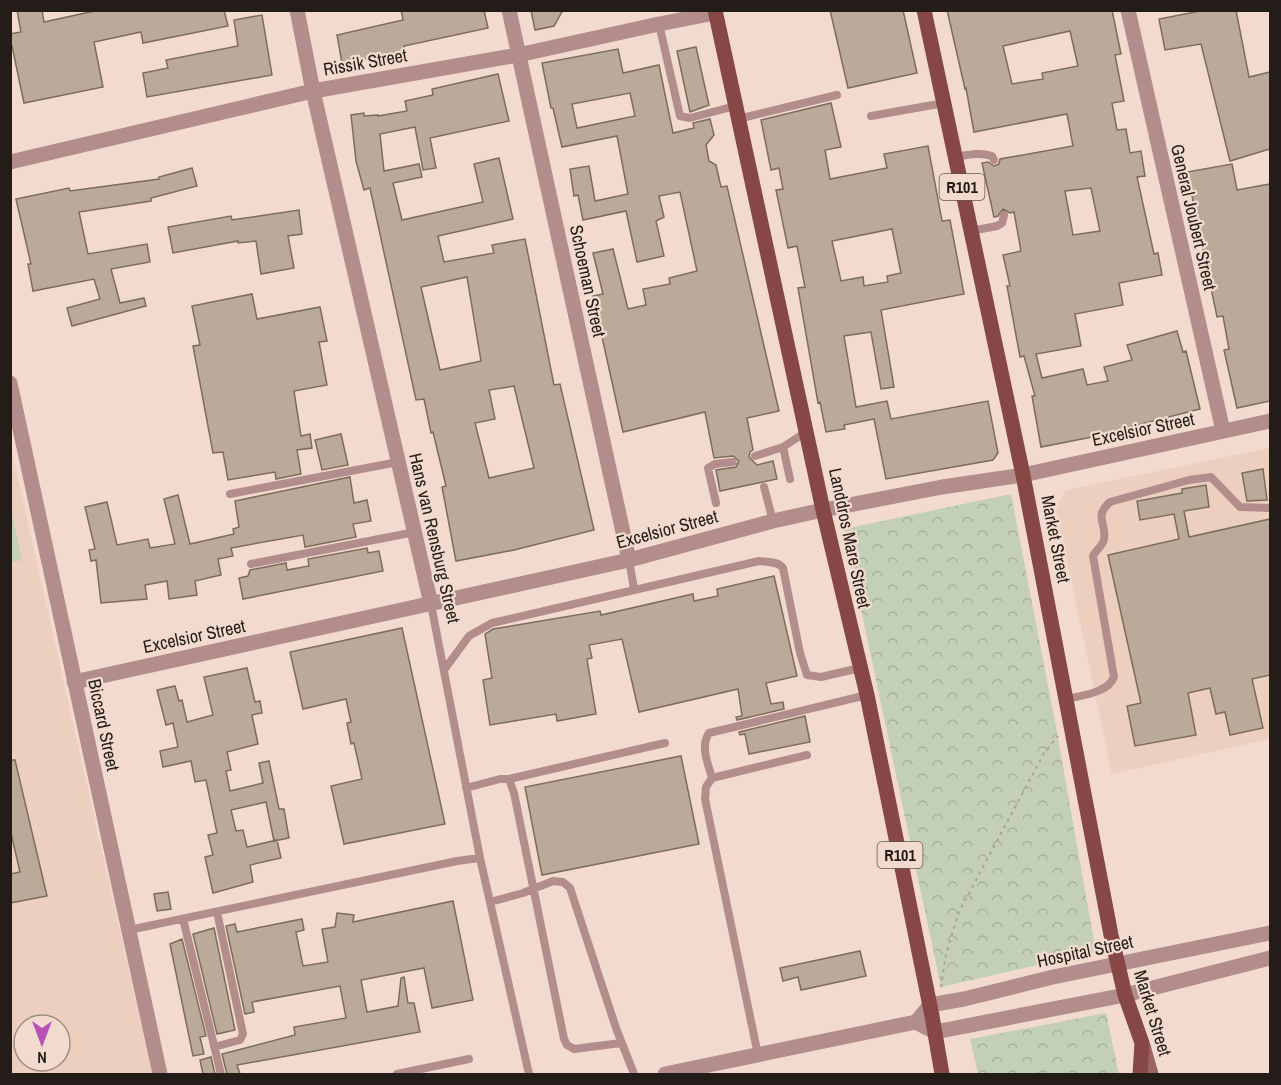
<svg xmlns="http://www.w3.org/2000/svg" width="1281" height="1085" font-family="'Archivo Narrow',sans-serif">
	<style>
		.built { fill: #edcfbf; fill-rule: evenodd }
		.park { fill: url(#park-crowns) }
		.pitch { fill: #c3d0b7 }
		.building { fill: #ba9; stroke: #7c6c5c; stroke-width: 1.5; fill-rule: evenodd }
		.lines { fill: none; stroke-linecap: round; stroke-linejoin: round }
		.path { stroke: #b09e94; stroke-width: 2; stroke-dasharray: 3 4.5; stroke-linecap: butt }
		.service { stroke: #b38d8b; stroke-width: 8 }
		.minor { stroke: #b38d8b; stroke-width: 15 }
		.secondary { stroke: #9a6563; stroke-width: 15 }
		.primary { stroke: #874746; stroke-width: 15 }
		.labels { text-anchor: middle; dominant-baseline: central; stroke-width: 4.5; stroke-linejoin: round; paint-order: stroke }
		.shield { fill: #f2dbce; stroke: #62554f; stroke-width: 1.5 }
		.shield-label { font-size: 16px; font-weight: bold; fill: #241c18 }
		.street-label { font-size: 18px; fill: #241c18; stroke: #f2dbce }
	</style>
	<defs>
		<pattern id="park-crowns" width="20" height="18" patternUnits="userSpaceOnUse" patternTransform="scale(1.5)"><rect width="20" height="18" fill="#c3d0b7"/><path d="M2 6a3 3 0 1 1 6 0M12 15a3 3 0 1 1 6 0" fill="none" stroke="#a7b29d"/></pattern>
	</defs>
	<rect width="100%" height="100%" fill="#f2dbce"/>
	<path class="built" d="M11 447 152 1074H11ZM24 1025H60V1061H24Z
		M1270 448V739L1112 774 1056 509 1066 490Z"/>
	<path class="park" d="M1011 494 1056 727 1096 952 941 987 844 529Z
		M1106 1013 1119 1074H978L970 1039Z"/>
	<path class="pitch" d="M10 504 22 560 11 562H10Z"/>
	<path class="building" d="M17 10H42L44 22 99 10H224L228 26 143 43 141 32 94 42 103 87 24 103 12 46H10V34L21 32Z
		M401 10H484L488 28 404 46 405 52 342 63 337 35 403 20Z
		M531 10H563L554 26 535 30Z
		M830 10H903L917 73 848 88Z
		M947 10H1112L1121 54 1115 55 1124 101 1112 103 1117 130 1126 129 1130 153 1141 151 1145 176 1137 177 1154 254 1158 253 1162 275 1119 283 1123 305 1075 314 1081 346 1036 354 1042 378 1083 369 1087 385 1108 381 1104 367 1132 360 1127 345 1177 331 1183 352 1186 351 1200 409 1118 430V432L1041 447 1032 396H1035L1024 356 1020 357 1007 286H1010L1003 255 1021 251 1014 212 1010 213 1003 209 998 216 994 217 982 163 988 162 994 166 999 164 1000 159 1073 146 1067 114 974 132 966 88 965 89ZM1070 31 1078 66 1042 73 1043 79 1012 84 1003 46ZM1091 188 1100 231 1073 235 1065 191Z
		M1205 10H1236L1249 77 1270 72V149L1230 161 1201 44 1165 50 1159 19Z
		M262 15 272 75 147 97 143 73 168 68 166 60 238 46 234 20Z
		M696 47 709 105 690 112 677 51Z
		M618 49 623 73 659 65 673 133 694 128 693 123 710 119 714 135 706 145 709 161 716 165 721 187 727 186 779 411 747 418 753 450 750 452 749 457 757 465 773 461 777 479 720 491 716 470 736 467 739 461 733 456 714 458 705 412 623 432 593 296 603 294 593 253 613 249 628 309 646 305 643 289 670 284 669 278 697 271 680 192 659 196 664 217 656 221 664 256 637 262 626 211 583 220 578 195 574 196 570 169 589 166 595 201 628 194 617 136 562 147 553 108H551L542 63ZM630 93 635 116 577 128 572 104Z
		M498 74 509 121 430 138 436 168 423 170 415 127 380 134 384 171 419 164 422 177 393 183 402 220 483 202 474 164 499 158 513 219 438 236 444 262 494 253 492 245 525 239 554 385 560 384 594 530 514 550 456 561 442 487 446 486 433 432 431 433 424 399 416 400 370 188 364 190 356 161 351 115 364 113V116L378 115V116L407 111 405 101 433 95 432 89ZM467 277 481 361 440 370 421 287ZM514 386 534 468 489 478 475 423 495 419 489 390Z
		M831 103 841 147 825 150 830 179 887 168 884 154 928 146 942 221 950 220 964 294 881 310 894 387 881 389 871 332 844 336 856 407 887 401 891 419 988 401 998 453 993 460 886 479 874 419 844 425 845 429 826 432 820 402 818 403 798 288 805 287 797 246 788 248 776 190 783 189 779 168 771 170 761 120ZM892 229 901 273 887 276 888 282 864 286 863 277 841 281 832 241Z
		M1232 164 1237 190 1270 184V401L1237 408 1224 350 1229 349 1223 316 1217 317 1187 172Z
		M192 168 197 186 151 198V201L79 212 88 254 147 244 150 262 111 269 120 303 144 298 146 306 72 326 67 308 100 299 94 279 33 291 28 264H31L16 199 69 188 70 191 159 179V177Z
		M299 210 302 234 288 236 294 268 261 274 256 241 238 243V241L173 253 168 227 231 216 232 220Z
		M252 294 257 319 320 307 327 341 319 342 327 385 294 391 301 436 310 434 312 448 297 450 301 474 276 479 275 472 228 480 223 452 213 453 193 346 200 345 192 306Z
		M341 434 348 465 322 470 315 440Z
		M1263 469 1267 500 1247 501 1242 473Z
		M350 477 354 503 367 500 371 521 353 524 356 537 305 547 303 535 231 548 233 556 218 559 221 575 195 581 197 595 169 599 167 581 145 585 147 599 101 603 96 560 91 561 89 550 95 549 85 507 107 502 117 545 148 539 150 548 175 544 164 499 178 495 190 544 234 534 233 529 239 527 235 501Z
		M1206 485 1209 507 1184 511 1189 537 1270 519V675L1252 679 1263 728 1230 735 1225 712 1216 714 1210 688 1188 693 1196 735 1135 746 1127 706 1141 703 1108 555 1179 539 1174 514 1140 520 1137 501 1182 493V489Z
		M367 548 368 553 379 551 383 571 243 599 239 578 248 576 250 570 286 563 287 570 309 566 308 559Z
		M774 576 797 676 766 683 771 704 783 702 784 709 737 720 736 717 742 716 738 689 639 712 622 639 589 645 592 658 587 659 596 714 557 721 556 714 490 725 483 680 492 678 485 634 493 629 600 611 601 615 693 594 694 601 718 596 717 589Z
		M402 628 445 824 344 844 331 786 362 779 354 743 351 744 347 723 351 722 346 699 303 709 290 652Z
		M247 668 255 702 260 701 262 713 252 715 258 744 227 752 231 770 226 771 230 791 263 783 259 763 269 761 279 809H284L289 838 274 841 266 802 231 810 236 831 243 830 247 847 277 840 281 858 250 865 253 882 213 893 205 857 213 855 208 835 217 833 206 780 195 782 191 761 163 767 160 751 178 747 173 723 166 725 157 690 175 686 179 701 182 700 187 722 213 715 204 677Z
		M805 716 810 742 749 754 745 734 740 735 739 732Z
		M681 756 699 844 542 875 525 787Z
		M10 760H15L47 896 10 903V874L20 872 10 829Z
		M168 892 171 909 157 911 154 894Z
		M453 901 473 1000 432 1008 424 968 361 980 367 1012 398 1006 401 978 404 977 408 1003H414L420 1032 237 1065 240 1074H227L222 1054 295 1035 294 1027 346 1018 340 986 252 1002 254 1012 245 1014 226 926 235 924 237 932 302 919 304 930 296 932 303 966 328 962 322 929 335 927 337 913 354 915 353 922Z
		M214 928 235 1030 217 1034 193 934Z
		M182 939 206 1036 200 1037 204 1054 193 1056 170 944Z
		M860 951 866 976 801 990 798 977 783 981 780 968Z
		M211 1057 215 1074H203L200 1060Z"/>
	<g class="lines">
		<path class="path" d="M941 987 946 954 959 912 1044 753 1058 736"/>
		<path class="service" d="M659 24 680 116 690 118 735 106
			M871 116 944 103
			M738 119 837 95
			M955 157C968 155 980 152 992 156L994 160
			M971 231 997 226 1002 223 1004 215
			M783 447 790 479
			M755 456 783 447 806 432
			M764 487 773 521
			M230 494 398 462
			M716 503 708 468 715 464 733 462
			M629 560 634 589
			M251 564 415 532
			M431 604 480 858 529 1074
			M444 670 469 636 492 623 759 561C767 562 778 561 783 568L800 653 807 675 821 677 860 668
			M1067 699C1082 695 1108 693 1114 677L1093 556C1096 550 1103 546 1104 539 1107 522 1093 518 1110 502L1189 480 1211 477 1240 507 1270 508
			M712 778C708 763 700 747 709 733L867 695
			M509 779 665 743
			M466 788 500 779H509L514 793 564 1039 567 1045 574 1049 621 1043
			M490 902 523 893 553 881 563 882 570 888 616 1028 634 1074
			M183 919 221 1074
			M129 930 457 861 480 858
			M214 1047 240 1040 243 1034 217 912
			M758 1055 705 799 706 787 712 778 807 755
			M397 1074 469 1059"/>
		<path class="minor" d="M297 10 313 91 431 604
			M509 10 629 560
			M1128 10 1223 431
			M10 162 313 91 518 55 659 24 715 13
			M10 383 160 1074
			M74 682 629 560 773 521 823 510 942 487 1023 475 1270 421
			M916 1022 935 1032 1125 995 1270 958
			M665 1074 916 1022 930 1005 964 999 1053 977 1270 933"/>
		<path class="secondary" d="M1143 1046 1151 1074"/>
		<path class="primary" d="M715 10 823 510 867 695 932 1016 942 1074
			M924 10 1023 475 1111 935 1125 995 1142 1043 1140 1074"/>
	</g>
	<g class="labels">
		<g class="shield">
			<rect x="939.5" y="174" width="45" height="26" rx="4.5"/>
			<rect x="877.5" y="842" width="45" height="26" rx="4.5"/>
		</g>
		<g class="shield-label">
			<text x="962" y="187">R101</text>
			<text x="900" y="855">R101</text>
		</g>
		<g class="street-label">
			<text transform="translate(365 62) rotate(-10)">Rissik Street</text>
			<text transform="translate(1194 217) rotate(77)">General Joubert Street</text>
			<text transform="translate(588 281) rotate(78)">Schoeman Street</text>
			<text transform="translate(1143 429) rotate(-12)">Excelsior Street</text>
			<text transform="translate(667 529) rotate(-15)">Excelsior Street</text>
			<text transform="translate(435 538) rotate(77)">Hans van Rensburg Street</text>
			<text transform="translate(850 538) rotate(78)">Landdros Mare Street</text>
			<text transform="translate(1056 539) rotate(79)">Market Street</text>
			<text transform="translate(194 636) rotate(-12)">Excelsior Street</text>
			<text transform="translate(104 725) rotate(78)">Biccard Street</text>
			<text transform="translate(1085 951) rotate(-12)">Hospital Street</text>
			<text transform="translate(1153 1013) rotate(73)">Market Street</text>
		</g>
	</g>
	<rect width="1281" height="1085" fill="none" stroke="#241c18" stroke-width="24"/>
	<g transform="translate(42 1043) rotate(180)"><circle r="28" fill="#f2dbce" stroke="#a08f85" stroke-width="1.5"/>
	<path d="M0-4.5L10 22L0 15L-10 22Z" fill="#b651b6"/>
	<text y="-9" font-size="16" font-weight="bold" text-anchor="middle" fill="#241c18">N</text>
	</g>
</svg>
